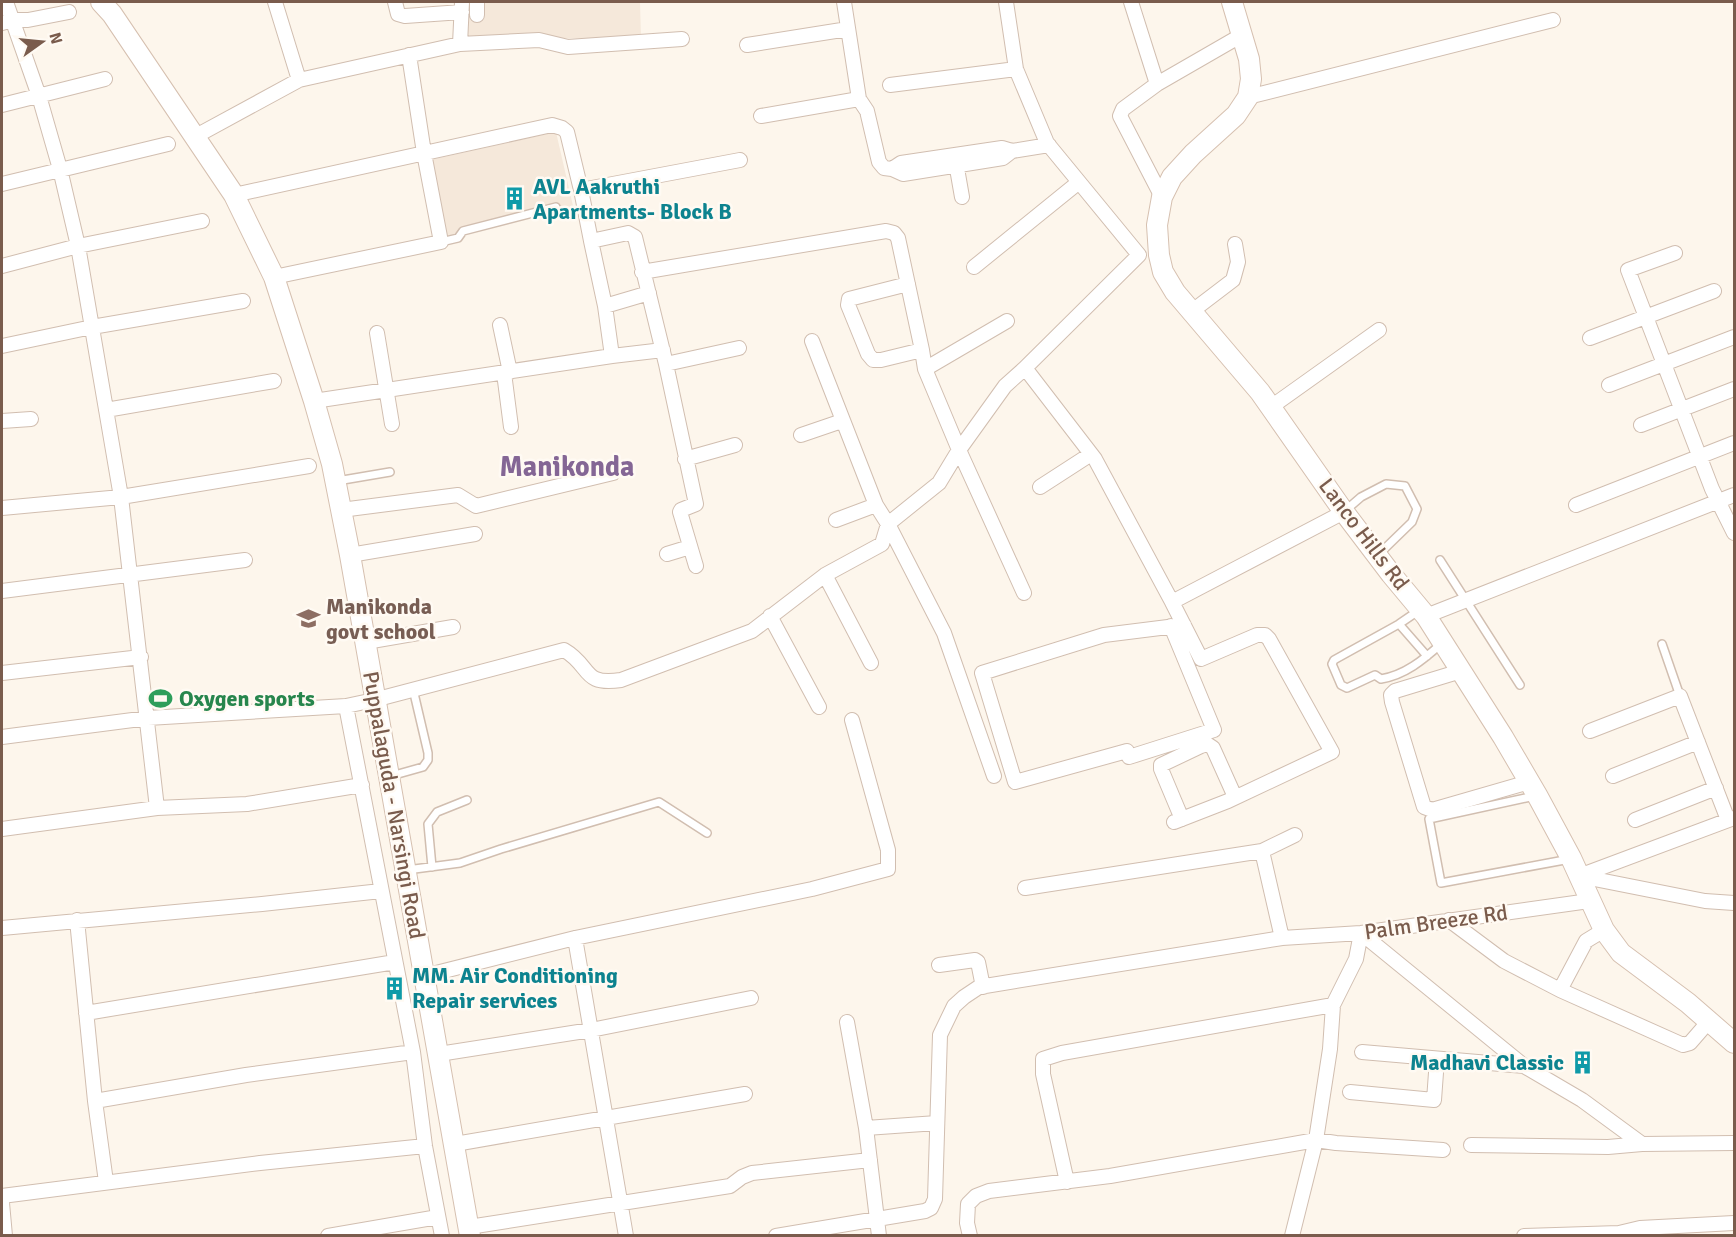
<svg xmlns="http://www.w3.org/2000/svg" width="1736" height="1237" font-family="Signika,sans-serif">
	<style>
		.residential { fill: #f5e8da }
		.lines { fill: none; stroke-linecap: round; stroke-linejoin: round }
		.lane-casing { stroke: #d1beb0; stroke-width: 10 }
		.street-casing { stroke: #d1beb0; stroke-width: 16 }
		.secondary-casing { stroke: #d6c0b0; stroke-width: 22 }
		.lane { stroke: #fff; stroke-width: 7 }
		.street { stroke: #fff; stroke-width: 14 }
		.secondary { stroke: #fff; stroke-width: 20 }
		.labels { text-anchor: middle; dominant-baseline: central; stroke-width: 5; stroke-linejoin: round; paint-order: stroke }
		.culture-label { font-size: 22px; font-weight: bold; fill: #0d838f; stroke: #fffaf3; text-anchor: start }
		.street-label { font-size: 22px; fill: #7a5c4d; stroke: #fffaf3 }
		.education-label { font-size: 22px; font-weight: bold; fill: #785e54; stroke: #fffaf3; text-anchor: start }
		.leisure-label { font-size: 22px; font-weight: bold; fill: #27864d; stroke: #fffaf3; text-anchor: start }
		.district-label { font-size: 28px; font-weight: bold; fill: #846695; stroke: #fffaf3 }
	</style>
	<rect width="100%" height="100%" fill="#fdf6ec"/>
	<path class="residential" d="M468 2H640L641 39 466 37Z
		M556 132 573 206 448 238 430 160Z"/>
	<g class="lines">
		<defs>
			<path id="lane" d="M441 242 458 238 463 231 556 207
				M337 481 390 472
				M1346 510 1361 497 1386 484 1405 486 1417 509 1412 522 1378 555
				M1440 560 1520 685
				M1418 611 1399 624 1334 660 1332 664 1341 685 1347 688 1375 675 1381 679C1405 675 1423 660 1441 644
				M1399 624 1427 656
				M1662 644 1680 696
				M391 776 423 767 428 760V753L413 689
				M1535 796 1429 819 1441 883 1570 859
				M432 867 428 824 437 812 467 800
				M407 870 460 863 501 849 659 802 707 833"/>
			<path id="street" d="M6 2 39 96 60 169 78 246 121 497 157 808
				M275 2 299 80
				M395 2 398 14 405 16 462 12
				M844 2 859 99
				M1006 2 1016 69 1047 143 1139 255
				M1131 2 1157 84 1242 35
				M477 15V2
				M2 23 13 20H28L69 12
				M460 44 462 2
				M747 45 848 29
				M1157 84 1123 109 1120 116 1162 197
				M890 85 1016 69
				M1248 97 1553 20
				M2 105 105 79
				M761 116 859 99 867 111 879 162 884 168 892 169
				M196 136 299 80 460 44 539 40 568 47 682 39
				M1002 148 1012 151 1003 158 903 174 892 169 901 163Z
				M1012 151 1049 145
				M955 157 962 197
				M2 184 168 144
				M581 190 591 241 628 233 635 237 666 364 696 504 681 510 680 512 696 566
				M234 195 552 125 562 128 567 132 581 190 740 160
				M591 241 605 306 612 356
				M1675 253 1628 270 1712 489 1734 533
				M2 266 78 246 202 221
				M974 267 1079 182
				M642 272 886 231 894 233 898 238 922 350 925 369 959 450 1024 593
				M274 277 441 242 424 153 409 55
				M908 284 849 299 848 305 868 354 873 360H881L922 350
				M605 306 649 293
				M1191 312 1233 280 1238 262 1235 244
				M500 325 510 372
				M377 333 392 424
				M1590 338 1714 291
				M812 341 876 505 888 524 944 633 994 776
				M2 346 92 327 243 301
				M666 364 739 348
				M1025 368 1095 459 1172 602
				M925 369 1007 321
				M504 373 511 427
				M1609 385 1734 337
				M314 401 612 356 663 350
				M1271 407 1379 330
				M106 410 274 381
				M2 421 31 419
				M1641 425 1734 389
				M801 435 842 421
				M685 459 735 445
				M1040 487 1091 454
				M1576 505 1734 443
				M2 508 121 497 309 466
				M341 510 458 495 476 506 613 473
				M836 520 876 505
				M667 554 690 547
				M350 555 475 534
				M825 575 871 663
				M2 591 245 560
				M770 616 819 707
				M1426 616 1734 495
				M1171 626 1214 730 1129 757 1127 751 1015 782 982 673 1104 635 1184 625
				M366 642 453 627
				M1461 671 1395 691 1391 695 1392 702 1424 807 1432 810 1529 782
				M2 673 141 657
				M346 706 413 1052 425 1146 442 1236
				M1590 731 1680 696 1728 820
				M2 737 148 718 346 706 374 700 564 650C592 666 581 686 621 680L752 631 825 575 882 544 888 524 939 483 959 450 1005 386 1025 368 1139 255
				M1613 776 1698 742
				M1182 819 1161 769V765L1201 746 1207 744 1213 748 1235 797
				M1635 820 1716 788
				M1174 822 1228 801 1332 752 1269 639 1265 635H1257L1201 659 1172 602 1344 512
				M2 829 157 808 247 804 362 785
				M1262 851 1282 938
				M1579 876 1734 818
				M1579 876 1705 901 1734 903
				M1025 888 1262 851 1295 835
				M77 920 95 1101 106 1182
				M1449 920 1504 961 1560 990 1586 941 1604 930
				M2 928 262 904 381 891
				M575 938 626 1236
				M939 965 975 960 978 962 983 987
				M424 976 575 938 812 889 888 869V850L852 720
				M1560 990 1683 1045 1690 1043 1710 1020
				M86 1013 395 962
				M847 1022 866 1128 879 1236
				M1362 1052 1524 1066
				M439 1054 591 1030 751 998
				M1350 1092 1434 1100 1437 1059
				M95 1101 246 1075 413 1052
				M866 1128 937 1123
				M455 1144 745 1094
				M1471 1145 1608 1147 1642 1144 1734 1143
				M1067 1182 1043 1074V1059L1062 1053 1333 1005
				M2 1196 260 1163 425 1146
				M2 1203 5 1236
				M469 1227 730 1186 742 1177 752 1173 870 1160
				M328 1236 438 1217
				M776 1236 925 1211 931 1208 935 1199 940 1035 954 1006 964 997 979 987 1282 938 1361 933 1589 901
				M970 1236 967 1223 968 1204 976 1196 989 1191 1110 1176 1316 1140 1336 1143 1443 1150
				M1292 1236 1316 1140 1330 1049 1333 1005 1356 959 1361 933 1524 1066 1582 1100 1642 1144
				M1524 1236 1619 1233 1640 1228 1734 1223"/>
			<path id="secondary" d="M101 2 112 14 234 195 274 277 314 401 332 464 350 555 470 1236
				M1232 2 1249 59 1251 79 1248 97 1236 115 1193 154 1172 177 1162 197 1157 225 1159 255 1163 272 1175 292 1260 392 1344 512 1391 574 1426 616 1503 737 1537 795 1571 858 1604 930 1621 953 1688 1003 1734 1043"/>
		</defs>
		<use href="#lane" class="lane-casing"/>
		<use href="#street" class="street-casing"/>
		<use href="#secondary" class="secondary-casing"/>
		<use href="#lane" class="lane"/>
		<use href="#street" class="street"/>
		<use href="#secondary" class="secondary"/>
	</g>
	<defs>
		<symbol id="building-bare" viewBox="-9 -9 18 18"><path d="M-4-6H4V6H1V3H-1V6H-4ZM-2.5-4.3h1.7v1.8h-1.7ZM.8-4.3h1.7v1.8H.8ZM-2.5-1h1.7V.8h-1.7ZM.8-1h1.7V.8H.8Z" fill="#0f9aa8" stroke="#fffaf3" stroke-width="2.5" paint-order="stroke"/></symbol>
		<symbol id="school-bare" viewBox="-9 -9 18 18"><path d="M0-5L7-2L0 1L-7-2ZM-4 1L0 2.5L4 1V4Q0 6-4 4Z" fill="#8d6e63" stroke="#fffaf3" stroke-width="2.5" paint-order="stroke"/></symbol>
		<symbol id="stadium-bare" viewBox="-9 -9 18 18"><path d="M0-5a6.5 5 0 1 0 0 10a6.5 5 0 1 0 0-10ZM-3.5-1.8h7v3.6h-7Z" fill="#2e9e5b" stroke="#fffaf3" stroke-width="2.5" paint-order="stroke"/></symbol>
	</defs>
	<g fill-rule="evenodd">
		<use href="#building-bare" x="498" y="182" width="33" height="33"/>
		<use href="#school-bare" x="292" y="602" width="33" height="33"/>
		<use href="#stadium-bare" x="144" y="682" width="33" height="33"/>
		<use href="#building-bare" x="378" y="972" width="33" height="33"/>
		<use href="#building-bare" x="1566" y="1046" width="33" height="33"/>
	</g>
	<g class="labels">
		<g class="culture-label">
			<text x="533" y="186">AVL Aakruthi<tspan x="533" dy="25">Apartments- Block B</tspan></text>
			<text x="412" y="975">MM. Air Conditioning<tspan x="412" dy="25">Repair services</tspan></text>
			<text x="1564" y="1062" text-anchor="end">Madhavi Classic</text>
		</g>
		<g class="street-label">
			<text transform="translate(1364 534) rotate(53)">Lanco Hills Rd</text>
			<text transform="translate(394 805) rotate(80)">Puppalaguda - Narsingi Road</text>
			<text transform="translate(1436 922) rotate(-8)">Palm Breeze Rd</text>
		</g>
		<g class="education-label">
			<text x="326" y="606">Manikonda<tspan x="326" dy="25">govt school</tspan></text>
		</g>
		<g class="leisure-label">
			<text x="179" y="698">Oxygen sports</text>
		</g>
		<g class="district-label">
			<text x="567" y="467">Manikonda</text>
		</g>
	</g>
	<rect width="1736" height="1237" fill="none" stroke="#7a5c4d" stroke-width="6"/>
	<g transform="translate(42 42) rotate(75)" stroke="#fffaf3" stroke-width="4.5" paint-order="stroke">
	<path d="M0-4.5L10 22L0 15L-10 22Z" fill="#7a5c4d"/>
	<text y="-9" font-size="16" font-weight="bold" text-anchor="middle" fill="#7a5c4d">N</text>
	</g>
</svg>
